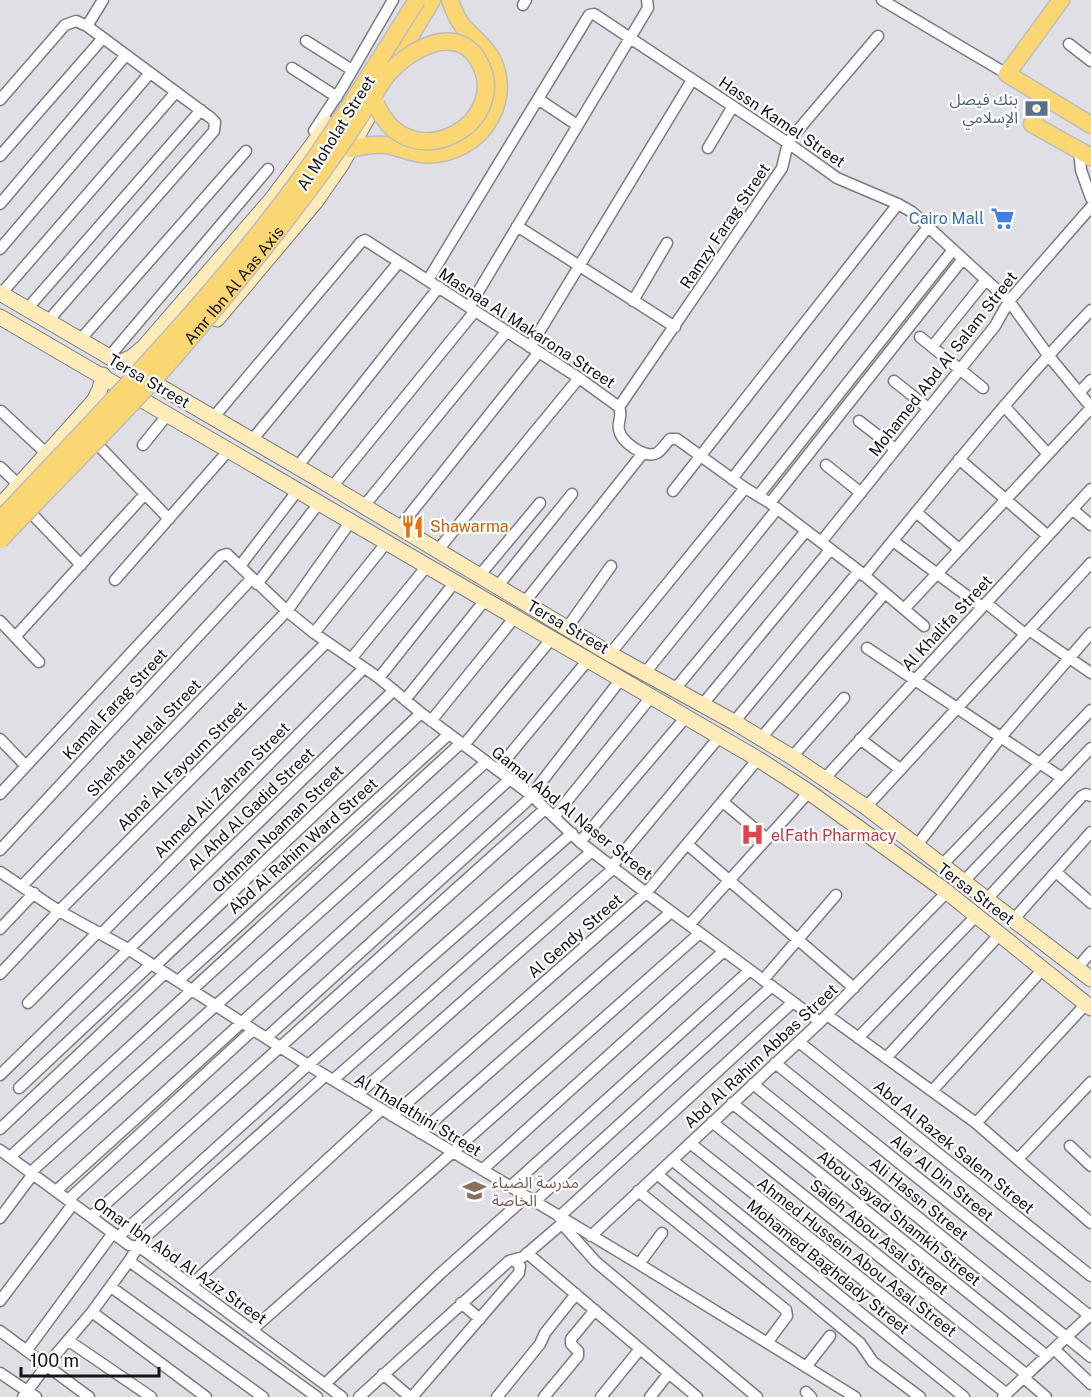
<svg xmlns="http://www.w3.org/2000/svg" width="1091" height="1397" font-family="'Public Sans','Noto Sans Arabic',sans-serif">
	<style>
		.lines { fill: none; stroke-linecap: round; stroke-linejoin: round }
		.street-casing { stroke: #7c7b81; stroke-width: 13 }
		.secondary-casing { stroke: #7c7b81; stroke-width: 17 }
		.primary-casing { stroke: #bdbdbe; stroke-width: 19 }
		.street { stroke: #fff; stroke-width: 10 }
		.secondary { stroke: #fdebb9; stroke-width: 15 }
		.primary { stroke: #fbd773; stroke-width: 16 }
		.primary-bridge-casing { stroke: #bdbdbe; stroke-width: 19; stroke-linecap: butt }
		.primary-bridge { stroke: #fbd773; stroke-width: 16 }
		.labels { text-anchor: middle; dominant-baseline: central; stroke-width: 4.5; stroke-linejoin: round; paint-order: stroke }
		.service-label { font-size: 16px; fill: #4e5e75; stroke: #fff; text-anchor: end }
		.street-label { font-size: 16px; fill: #141416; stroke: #fff }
		.shop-label { font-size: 16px; fill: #366cbe; stroke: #fff; text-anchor: end }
		.food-label { font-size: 16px; fill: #c56008; stroke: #fff; text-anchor: start }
		.health-label { font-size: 16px; fill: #be3a42; stroke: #fff; text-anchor: start }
		.education-label { font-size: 16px; fill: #785e54; stroke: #fff; text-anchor: start }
	</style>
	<rect width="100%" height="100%" fill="#e0dfe6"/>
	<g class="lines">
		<defs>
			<path id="street" d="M882 0 1007 74
				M523 5 526 0
				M87 26 103 0
				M306 41 352 70
				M1069 44 1091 61
				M292 68 337 97
				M538 99 577 125
				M0 100 65 25 76 21 87 26 211 118 215 122 214 131 48 321
				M314 131 342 88 393 0
				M708 148 733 106
				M1079 150 1081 170 1091 198
				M0 156 103 38
				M0 204 126 55
				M517 226 675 327
				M0 249 150 73
				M428 280 589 15 594 14 788 143 837 178 898 204 912 212 1009 301 1048 355 1091 407
				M1 294 176 92
				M633 301 667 243
				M469 307 648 8 647 0
				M27 309 201 110
				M920 337 983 388
				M80 340 246 151
				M530 347 692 80
				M932 347 985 281
				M108 358 268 169
				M894 381 928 408
				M1079 393 1091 380
				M1004 406 1048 454
				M619 407 782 168 788 143 793 136 878 36
				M1 411 47 454
				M213 418 361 242 365 240 579 378 619 407C623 416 617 422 619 430 621 442 645 459 657 453 662 450 666 443 670 439H677L745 488 770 503 859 571 924 626
				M859 421 895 449
				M252 440 399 262
				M98 445 169 519
				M143 445 168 414
				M959 459 1048 536
				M826 465 861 493
				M0 467 19 485
				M297 467 439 287
				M732 479 928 227
				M332 487 475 311
				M673 491 898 204
				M758 496 952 251
				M770 503 962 260
				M364 506 507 331
				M1072 509 1091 525
				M916 512 959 549
				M32 514 81 565
				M399 528 539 352
				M893 541 982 607
				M821 542 995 326 1009 301 1091 207
				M437 551 579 378
				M240 566 298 490
				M479 576 540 503
				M864 576C938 486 1010 394 1091 310
				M115 580 229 450
				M257 584 319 503
				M497 587 572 494
				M524 603 643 453
				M986 603 1025 634
				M904 609 1091 408
				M0 621 39 662
				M567 628 611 566
				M1029 630 1091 673
				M314 633 387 542
				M15 637 145 494
				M867 648 1062 778
				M610 654 745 488
				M351 659 427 566
				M645 673 777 509
				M379 678 455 582
				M675 689 806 531
				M405 700 485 600
				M703 704 830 550
				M431 721 515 617
				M734 722 859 571
				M761 738 885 593
				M0 739 25 765
				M860 739 900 769
				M464 745 552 638
				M792 757 844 698
				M497 770 588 660
				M825 778 1091 489
				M0 794 221 556 227 554 287 611 314 633 379 678 421 713 531 795 580 842 646 893 820 1022
				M723 802 767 839
				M866 807 1091 563
				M554 817 651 697
				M580 842 686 717
				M687 844 854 988
				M917 845 1001 737 1091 633
				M0 850 252 578
				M942 865 1091 710
				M612 866 720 736
				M0 872 59 911 128 949 308 1065 639 1264 855 1397
				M1056 872 1091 903
				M964 881 1091 748
				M22 886 287 611 351 521
				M987 899 1082 796 1086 794 1091 796
				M1014 919 1091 832
				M689 925 809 792
				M0 929 34 893
				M101 934 364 668
				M155 966 421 713
				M1077 968 1091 952
				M0 974 59 911 327 642
				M763 980 836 895
				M178 981 449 734
				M28 1003 98 932
				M827 1015 976 1123 1091 1223
				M266 1038 526 802 621 679
				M858 1038 977 915
				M799 1042 1091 1276
				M886 1058 1000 934
				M775 1063 1091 1317
				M0 1075 394 690
				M333 1080 592 851
				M753 1084 1091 1357
				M19 1088 151 964
				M932 1091 1043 969
				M357 1095 614 868
				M732 1103 1047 1356
				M392 1116 646 893 758 759
				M712 1122 1027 1375
				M976 1123 1086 1004
				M0 1129 165 973
				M420 1133 671 912
				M690 1143 1007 1394
				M1070 1146 1091 1166
				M0 1150 129 1245 141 1248 342 1397
				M10 1157 461 743
				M1018 1159 1091 1082
				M672 1160 964 1397
				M482 1170 724 951
				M31 1172 486 762
				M657 1174 860 1343 873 1362 920 1397
				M510 1187 750 970
				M56 1191 510 779
				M638 1191 786 1310 787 1316 767 1343
				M68 1200 253 1030
				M534 1202 772 986
				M91 1217 545 809
				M559 1217 793 1002
				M0 1218 33 1174
				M562 1224 596 1262 757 1397
				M591 1236 820 1022 947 892
				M118 1237 308 1065 572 833
				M527 1253 697 1397
				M129 1261 317 1397
				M639 1264 662 1233
				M191 1285 381 1110
				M111 1287 263 1397
				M0 1301 73 1204
				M461 1303 480 1319
				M92 1312 206 1397
				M252 1330 700 933
				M0 1331 89 1397
				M69 1341 151 1397
				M1054 1349 1091 1384
				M27 1350 113 1233
				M806 1367 830 1336
				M0 1373 36 1397
				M383 1374 410 1397
				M1024 1378 1046 1397
				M325 1384 441 1273 526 1197
				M806 1392 811 1397
				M23 1397 46 1366 92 1312 129 1261 143 1239 325 1076
				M359 1397 509 1261 523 1257 565 1221
				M412 1397 519 1273 520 1266 515 1261
				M497 1397 540 1344 545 1333 576 1294
				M544 1397 578 1356V1351L571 1344V1339L595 1310
				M601 1397 640 1349
				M650 1397 669 1373
				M1003 1397 1091 1314"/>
			<path id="secondary" d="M0 293 332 487 610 654 734 722 792 757 866 807 1091 979
				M0 317 758 759 809 792 947 892 1091 1008
				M217 319 316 201 341 165 369 115
				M119 363 132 357 144 347 272 199 328 124
				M0 506 94 401 100 389 103 375"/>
			<path id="primary" d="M1061 0 1007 74 1091 125
				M392 67 432 0
				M1044 96 1032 124 1091 157
				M350 149C362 146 374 144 386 145 399 147 410 153 422 154 450 157 478 142 491 117 500 100 501 81 494 63 487 47 473 38 462 25 456 17 453 9 450 0"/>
		</defs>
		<use href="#street" class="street-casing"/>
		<use href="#secondary" class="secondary-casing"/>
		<use href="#primary" class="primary-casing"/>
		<use href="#street" class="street"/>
		<use href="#secondary" class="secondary"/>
		<use href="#primary" class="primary"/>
		<defs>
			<g id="primary-bridge">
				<path d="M0 520C102 412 206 306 295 186 339 126 377 63 417 0"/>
				<path id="s1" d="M0 540C60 476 124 415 181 349 231 290 280 230 325 168 340 147 354 126 368 104 375 94 380 83 388 74 408 51 454 23 477 58 517 121 410 183 376 104"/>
			</g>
		</defs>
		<use href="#primary-bridge" class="primary-bridge-casing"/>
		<use href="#primary-bridge" class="primary-bridge"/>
	</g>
	<defs>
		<symbol id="bank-bare" viewBox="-9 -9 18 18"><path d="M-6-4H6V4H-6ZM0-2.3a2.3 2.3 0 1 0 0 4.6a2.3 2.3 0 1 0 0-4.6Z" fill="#5c6f8a" stroke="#fff" stroke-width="2.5" paint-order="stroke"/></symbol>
		<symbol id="supermarket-bare" viewBox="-9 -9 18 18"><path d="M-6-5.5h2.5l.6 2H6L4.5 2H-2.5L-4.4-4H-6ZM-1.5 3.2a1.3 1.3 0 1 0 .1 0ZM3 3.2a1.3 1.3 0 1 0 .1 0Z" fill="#3f7fe0" stroke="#fff" stroke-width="2.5" paint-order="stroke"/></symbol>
		<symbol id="restaurant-bare" viewBox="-9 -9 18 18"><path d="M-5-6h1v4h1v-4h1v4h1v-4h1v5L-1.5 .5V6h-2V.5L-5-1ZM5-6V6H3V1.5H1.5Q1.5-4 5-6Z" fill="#e8710a" stroke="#fff" stroke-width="2.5" paint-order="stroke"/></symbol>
		<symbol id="hospital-bare" viewBox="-9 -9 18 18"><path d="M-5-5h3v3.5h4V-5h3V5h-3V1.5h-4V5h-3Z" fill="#e0444e" stroke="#fff" stroke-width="2.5" paint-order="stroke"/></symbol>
		<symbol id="school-bare" viewBox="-9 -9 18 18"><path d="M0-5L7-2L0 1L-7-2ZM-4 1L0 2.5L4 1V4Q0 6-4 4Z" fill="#8d6e63" stroke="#fff" stroke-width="2.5" paint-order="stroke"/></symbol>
	</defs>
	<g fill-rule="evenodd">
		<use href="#bank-bare" x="1020" y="92" width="33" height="33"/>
		<use href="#supermarket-bare" x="986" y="202" width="33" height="33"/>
		<use href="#restaurant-bare" x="396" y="510" width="33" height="33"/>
		<use href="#hospital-bare" x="736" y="818" width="33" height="33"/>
		<use href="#school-bare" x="458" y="1174" width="33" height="33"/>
	</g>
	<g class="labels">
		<g class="service-label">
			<text x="1018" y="99">بنك فيصل<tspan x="1018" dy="18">الإسلامي</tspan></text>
		</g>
		<g class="street-label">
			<text transform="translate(782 122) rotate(34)">Hassn Kamel Street</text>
			<text transform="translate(336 133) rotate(-58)">Al Moholat Street</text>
			<text transform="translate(725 226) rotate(-56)">Ramzy Farag Street</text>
			<text stroke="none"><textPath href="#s1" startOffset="346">Amr Ibn Al Aas Axis</textPath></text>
			<text transform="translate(527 328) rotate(33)">Masnaa Al Makarona Street</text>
			<text transform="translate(943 364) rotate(-52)">Mohamed Abd Al Salam Street</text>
			<text transform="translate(149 381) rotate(30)">Tersa Street</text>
			<text transform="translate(947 623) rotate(-47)">Al Khalifa Street</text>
			<text transform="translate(568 627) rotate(30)">Tersa Street</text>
			<text transform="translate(115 704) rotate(-47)">Kamal Farag Street</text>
			<text transform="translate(144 738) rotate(-46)">Shehata Helal Street</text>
			<text transform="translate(182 766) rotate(-45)">Abna' Al Fayoum Street</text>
			<text transform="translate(222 790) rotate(-45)">Ahmed Ali Zahran Street</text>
			<text transform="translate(251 809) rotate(-44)">Al Ahd Al Gadid Street</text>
			<text transform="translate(572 813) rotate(39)">Gamal Abd Al Naser Street</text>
			<text transform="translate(278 829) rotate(-44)">Othman Noaman Street</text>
			<text transform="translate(303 846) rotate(-42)">Abd Al Rahim Ward Street</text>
			<text transform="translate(976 894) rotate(37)">Tersa Street</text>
			<text transform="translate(575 936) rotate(-41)">Al Gendy Street</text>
			<text transform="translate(761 1056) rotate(-43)">Abd Al Rahim Abbas Street</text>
			<text transform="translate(418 1115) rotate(31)">Al Thalathini Street</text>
			<text transform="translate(954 1147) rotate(39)">Abd Al Razek Salem Street</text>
			<text transform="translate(942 1178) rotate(39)">Ala' Al Din Street</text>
			<text transform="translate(919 1199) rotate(39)">Ali Hassn Street</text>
			<text transform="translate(899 1218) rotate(39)">Abou Sayad Shamkh Street</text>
			<text transform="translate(879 1237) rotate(39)">Saleh Abou Asal Street</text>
			<text transform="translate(857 1257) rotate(38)">Ahmed Hussein Abou Asal Street</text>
			<text transform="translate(180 1261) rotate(35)">Omar Ibn Abd Al Aziz Street</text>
			<text transform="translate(828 1267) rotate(39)">Mohamed Baghdady Street</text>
		</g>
		<g class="shop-label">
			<text x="984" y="218">Cairo Mall</text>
		</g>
		<g class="food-label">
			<text x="430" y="526">Shawarma</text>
		</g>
		<g class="health-label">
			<text x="771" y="835">elFath Pharmacy</text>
		</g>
		<g class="education-label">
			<text x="492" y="1182">مدرسة الضياء<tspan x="492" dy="18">الخاصة</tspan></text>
		</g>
	</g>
	<path d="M21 1367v9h138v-9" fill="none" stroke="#141416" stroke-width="3"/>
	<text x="30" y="1367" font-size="18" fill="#141416" stroke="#ffffff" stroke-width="4.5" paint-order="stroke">100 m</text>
</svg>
